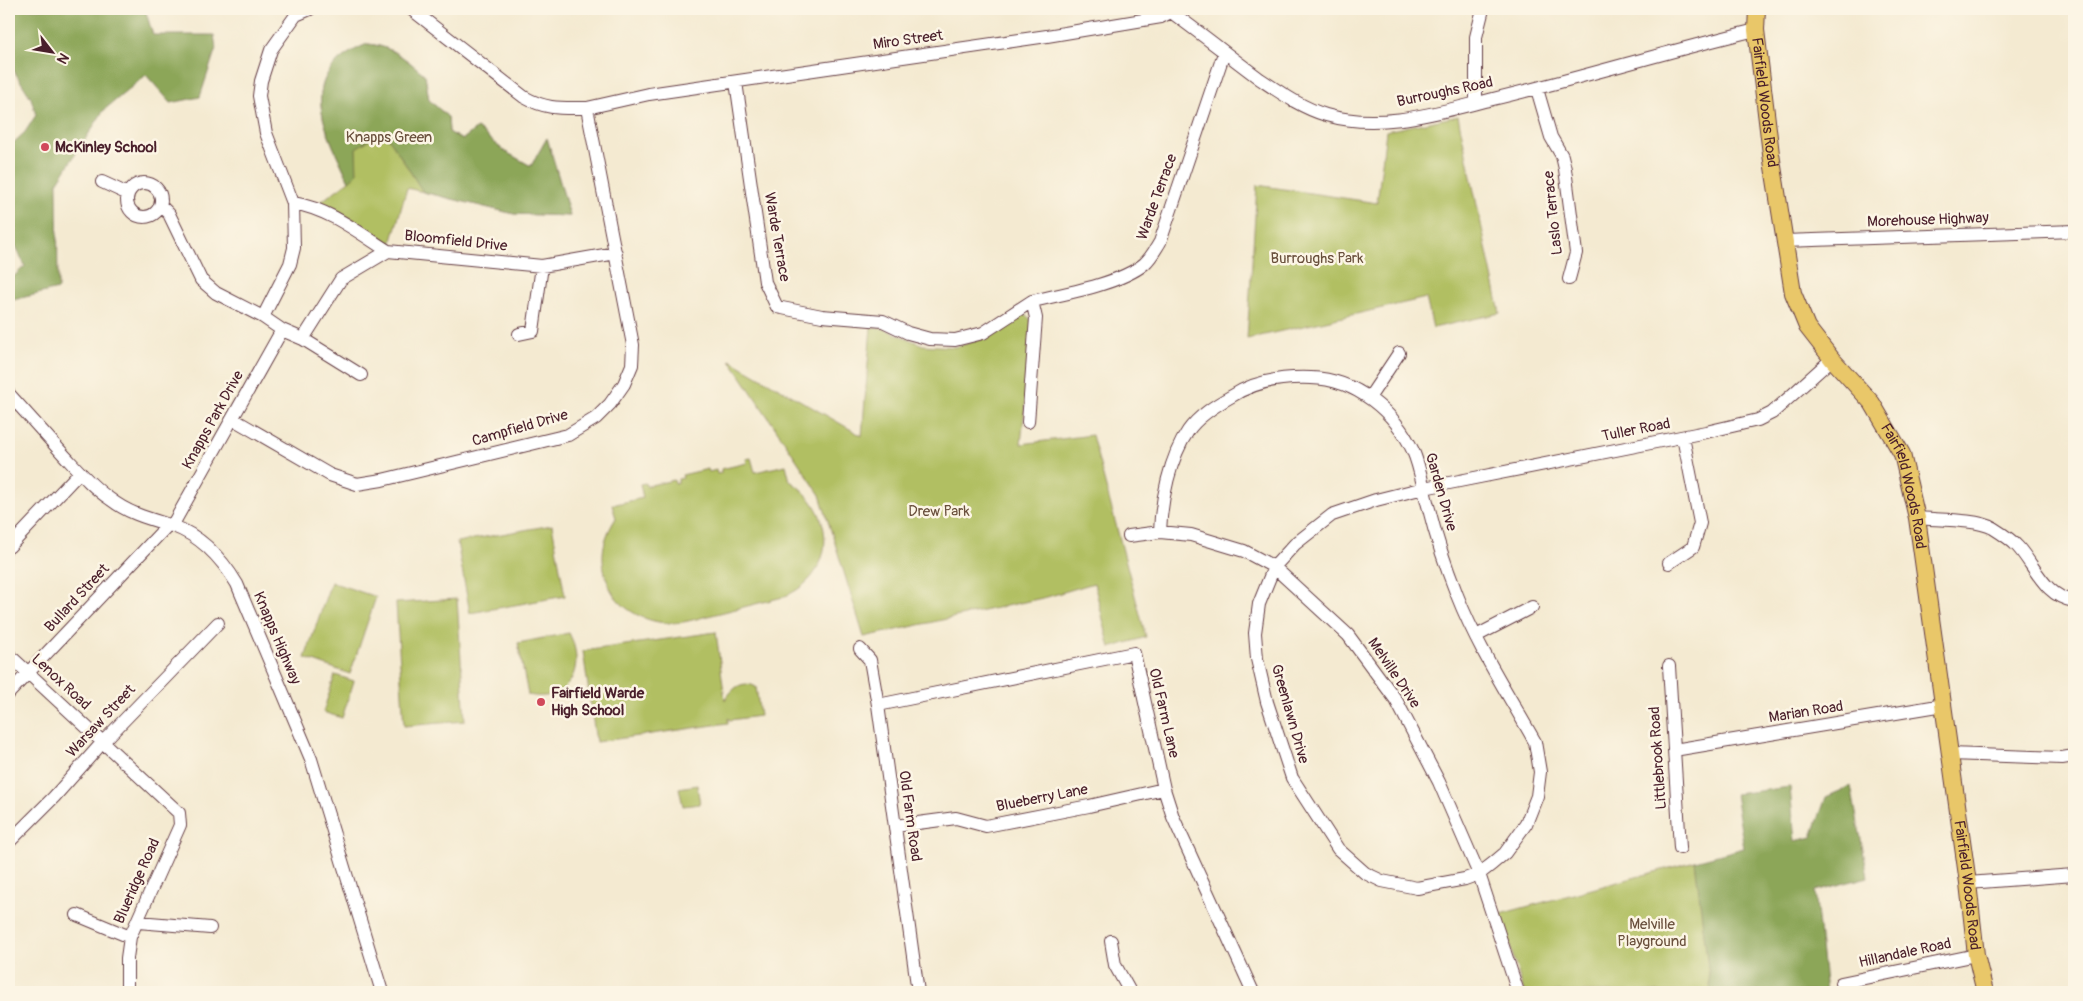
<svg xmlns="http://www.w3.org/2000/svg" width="2083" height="1001" font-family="Pangolin,sans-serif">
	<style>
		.green { fill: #b1bf62; stroke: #7e6f46 }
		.forest { fill: #8ca658; stroke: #6b6242 }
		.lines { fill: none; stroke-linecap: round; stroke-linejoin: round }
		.minor-casing { stroke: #643d44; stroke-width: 14 }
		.major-casing { stroke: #643d44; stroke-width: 18 }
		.minor { stroke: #fff; stroke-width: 12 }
		.major { stroke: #e9c769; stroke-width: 16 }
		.poi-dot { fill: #d1495b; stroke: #fcf5e5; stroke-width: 2 }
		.labels { text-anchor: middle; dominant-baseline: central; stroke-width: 5; stroke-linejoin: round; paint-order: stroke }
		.street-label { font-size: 15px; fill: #4a1f2b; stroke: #fcf5e5 }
		.park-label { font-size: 15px; fill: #694f3c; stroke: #fcf5e5 }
		.poi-label { font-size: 15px; font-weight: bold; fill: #4a1f2b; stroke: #fcf5e5; text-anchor: start }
	</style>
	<rect width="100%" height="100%" fill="#fcf5e5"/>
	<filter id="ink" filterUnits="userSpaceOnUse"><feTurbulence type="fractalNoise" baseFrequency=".02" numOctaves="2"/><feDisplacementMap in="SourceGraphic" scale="10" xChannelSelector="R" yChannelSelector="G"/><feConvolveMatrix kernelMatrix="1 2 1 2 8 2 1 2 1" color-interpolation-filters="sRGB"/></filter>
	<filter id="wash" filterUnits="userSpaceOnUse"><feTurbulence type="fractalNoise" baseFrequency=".0096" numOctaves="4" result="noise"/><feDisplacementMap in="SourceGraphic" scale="20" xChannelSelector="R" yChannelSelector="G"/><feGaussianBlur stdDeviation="1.12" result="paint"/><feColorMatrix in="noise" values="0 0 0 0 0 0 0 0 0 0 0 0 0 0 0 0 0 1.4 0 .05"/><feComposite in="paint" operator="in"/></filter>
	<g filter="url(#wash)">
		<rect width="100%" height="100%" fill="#f4ead1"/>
		<path class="green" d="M368 44C392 46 407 60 425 75L429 100 448 117 449 132 462 140 477 128 504 151 531 166 547 138 570 216 514 214 407 188 391 244 319 203 349 181C324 126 293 75 368 44Z
			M1458 116 1500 313 1433 328 1426 298 1247 339 1257 185 1377 203 1386 131Z
			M1021 314C1029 316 1033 320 1033 328L1021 444 1092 435 1146 637 1110 648 1094 583 1047 597 864 637 820 495 730 360 862 436 871 327 882 328 923 345 956 347 990 336Z
			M751 458 755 472 786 465 790 481C837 511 838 575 783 597 759 603 736 609 712 615 698 618 683 624 668 623 643 622 616 607 608 583 599 559 602 540 616 518L612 505 643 498 640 484 645 483 646 486 674 480 675 484 678 483V479L683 478 682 475 708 469 709 472 716 470 717 474 721 473V469L747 463 746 459Z
			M552 525 565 596 470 613 457 542Z
			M331 582 376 597 350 674 305 658Z
			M457 599 465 721 404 726 396 603Z
			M716 632 725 700C732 689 742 679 756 687L760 716 730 720 728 718V723L596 742 583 651Z
			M569 633C587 667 569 704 528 695L518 643Z
			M335 675 354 681 342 718 323 712Z
			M697 785 700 804 683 806 679 788Z
			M1695 861 1724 992H1524L1500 914Z"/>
		<path class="forest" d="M9 9H145L153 35H214L216 48 200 97 171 103 146 75 104 110 57 183 58 289 9 301V281L25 266 9 231V147L25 132 36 115 31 98 9 63Z
			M367 44C392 46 407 60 425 75L429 100 448 117 449 132 462 140 477 128 504 151 531 166 547 138 570 216 514 214 423 192 390 140 380 133 356 148 357 174 349 181C324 126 293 75 367 44Z
			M1851 786 1868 877 1815 891 1826 992H1711L1695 861 1744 848 1735 794 1790 787 1795 841 1812 837 1826 797Z"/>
	</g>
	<g filter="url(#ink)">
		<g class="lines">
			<defs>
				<path id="minor" d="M411 9 524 97C547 110 562 108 587 108L649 94 1047 36 1161 17 1171 12
					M1167 9C1198 31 1229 56 1260 79 1281 93 1302 108 1326 115 1381 131 1439 112 1493 99 1581 78 1668 51 1756 30
					M736 82 765 282 777 307 822 316 883 321 908 333 930 339 955 340 983 333 1032 301
					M1537 89 1551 137 1562 156 1565 169 1576 253 1569 279
					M1476 103V37L1483 9
					M102 182 128 194
					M127 200a17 17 0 1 1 34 0a17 17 0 1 1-34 0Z
					M293 203C329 209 358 232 388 251
					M160 205 169 214 201 280 216 293 263 317 282 330 303 339 361 375
					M1784 241 2074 231
					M263 317 290 264 294 248 293 203 266 133 259 96 261 81 271 50 296 15 310 9
					M519 334 533 331 542 266
					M303 339 341 279 388 251 542 266 616 253
					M9 394C27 414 45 434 63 454 77 469 92 487 110 499 129 514 150 519 173 526 201 536 222 559 237 584L311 759 382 992
					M1369 398 1399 353
					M233 419 330 475 357 484 382 480 568 435 596 418 610 404 624 384 632 365 633 345 587 108
					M1028 422 1036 318 1032 301C1063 294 1120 284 1144 264 1151 258 1155 250 1160 242L1224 53
					M1917 518C1937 520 1977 519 1993 528 2001 533 2012 540 2018 547 2035 566 2045 597 2074 601
					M172 526 282 330
					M1160 532C1161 501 1170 457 1188 431 1198 416 1216 405 1232 396 1255 381 1284 377 1311 378 1356 379 1395 412 1413 451 1421 469 1423 490 1429 509 1436 538 1446 567 1457 595 1477 646 1508 694 1535 742L1540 772 1537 796 1526 824 1505 853 1492 864 1479 874 1465 879 1417 888 1382 881 1365 873 1338 849 1292 778 1267 702 1257 659 1255 633 1259 604 1274 567 1295 544 1332 515 1376 500 1424 488 1706 432 1758 420 1772 413 1832 359
					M1129 536 1160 532 1191 535 1244 551 1274 567 1348 635 1396 700 1439 782 1479 874 1518 992
					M9 547 80 472
					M1669 563 1693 547 1700 523 1683 437
					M1476 636 1532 607
					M860 649 870 660 878 705 918 992
					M9 655 179 813 180 825 130 937 127 958V992
					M1669 666 1680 848
					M9 693 168 525
					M878 705 1134 653 1164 789 1173 817 1253 992
					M1674 750 1944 705
					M1950 754 2062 758 2074 756
					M895 826 956 818 986 826 1089 806 1164 789
					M9 842 54 797 102 743 218 623
					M1968 883 2074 875
					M77 915 130 937
					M138 922 210 928
					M1111 941 1115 965 1130 992
					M1841 983 1976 955"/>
				<g id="major">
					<path id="s1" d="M1757 9 1756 30 1771 154 1793 293 1807 327 1832 359 1872 403 1902 454 1917 518 1968 883 1976 955 1985 992"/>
				</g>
			</defs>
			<use href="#minor" class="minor-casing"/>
			<use href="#major" class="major-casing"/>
			<use href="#minor" class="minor"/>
			<use href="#major" class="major"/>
		</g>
	</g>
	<g class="poi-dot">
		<circle cx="45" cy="147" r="5"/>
		<circle cx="541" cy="702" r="5"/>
	</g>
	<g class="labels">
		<g class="street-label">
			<text transform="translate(908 40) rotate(-8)">Miro Street</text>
			<text transform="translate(1445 92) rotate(-12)">Burroughs Road</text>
			<text stroke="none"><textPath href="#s1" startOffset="94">Fairfield Woods Road</textPath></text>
			<text transform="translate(1157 197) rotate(-70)">Warde Terrace</text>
			<text transform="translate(1553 213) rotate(-96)">Laslo Terrace</text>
			<text transform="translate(1928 220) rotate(-2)">Morehouse Highway</text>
			<text transform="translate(777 237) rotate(80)">Warde Terrace</text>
			<text transform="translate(456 241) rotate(6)">Bloomfield Drive</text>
			<text transform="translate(213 420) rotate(-61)">Knapps Park Drive</text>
			<text transform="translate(520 428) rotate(-16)">Campfield Drive</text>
			<text transform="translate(1636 430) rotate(-11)">Tuller Road</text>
			<text stroke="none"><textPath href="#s1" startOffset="514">Fairfield Woods Road</textPath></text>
			<text transform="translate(1441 492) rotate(74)">Garden Drive</text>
			<text transform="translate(77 598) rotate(-47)">Bullard Street</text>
			<text transform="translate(277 638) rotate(67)">Knapps Highway</text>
			<text transform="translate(1394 673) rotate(56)">Melville Drive</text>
			<text transform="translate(61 682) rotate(43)">Lenox Road</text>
			<text transform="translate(1806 712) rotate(-9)">Marian Road</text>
			<text transform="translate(1164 713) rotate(77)">Old Farm Lane</text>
			<text transform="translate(1290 714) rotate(74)">Greenlawn Drive</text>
			<text transform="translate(101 721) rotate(-47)">Warsaw Street</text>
			<text transform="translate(1658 758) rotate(-94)">Littlebrook Road</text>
			<text transform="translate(1042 798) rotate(-11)">Blueberry Lane</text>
			<text transform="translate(910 816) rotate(82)">Old Farm Road</text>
			<text transform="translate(137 881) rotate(-66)">Blueridge Road</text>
			<text stroke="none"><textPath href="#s1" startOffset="919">Fairfield Woods Road</textPath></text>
			<text transform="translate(1905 953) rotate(-12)">Hillandale Road</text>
		</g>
		<g class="park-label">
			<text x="389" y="137">Knapps Green</text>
			<text x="1317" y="258">Burroughs Park</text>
			<text x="939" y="511">Drew Park</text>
			<text x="1652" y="924">Melville<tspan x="1652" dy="17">Playground</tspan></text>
		</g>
		<g class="poi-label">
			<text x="55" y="147">McKinley School</text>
			<text x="551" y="693">Fairfield Warde<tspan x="551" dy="17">High School</tspan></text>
		</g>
	</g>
	<rect width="2083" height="1001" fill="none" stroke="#fcf5e5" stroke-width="30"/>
	<g transform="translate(52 52) rotate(121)" stroke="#fcf5e5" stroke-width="4" paint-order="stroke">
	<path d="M0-4L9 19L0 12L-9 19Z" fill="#4a1f2b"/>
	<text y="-8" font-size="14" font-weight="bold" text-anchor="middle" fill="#4a1f2b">N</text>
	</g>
</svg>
